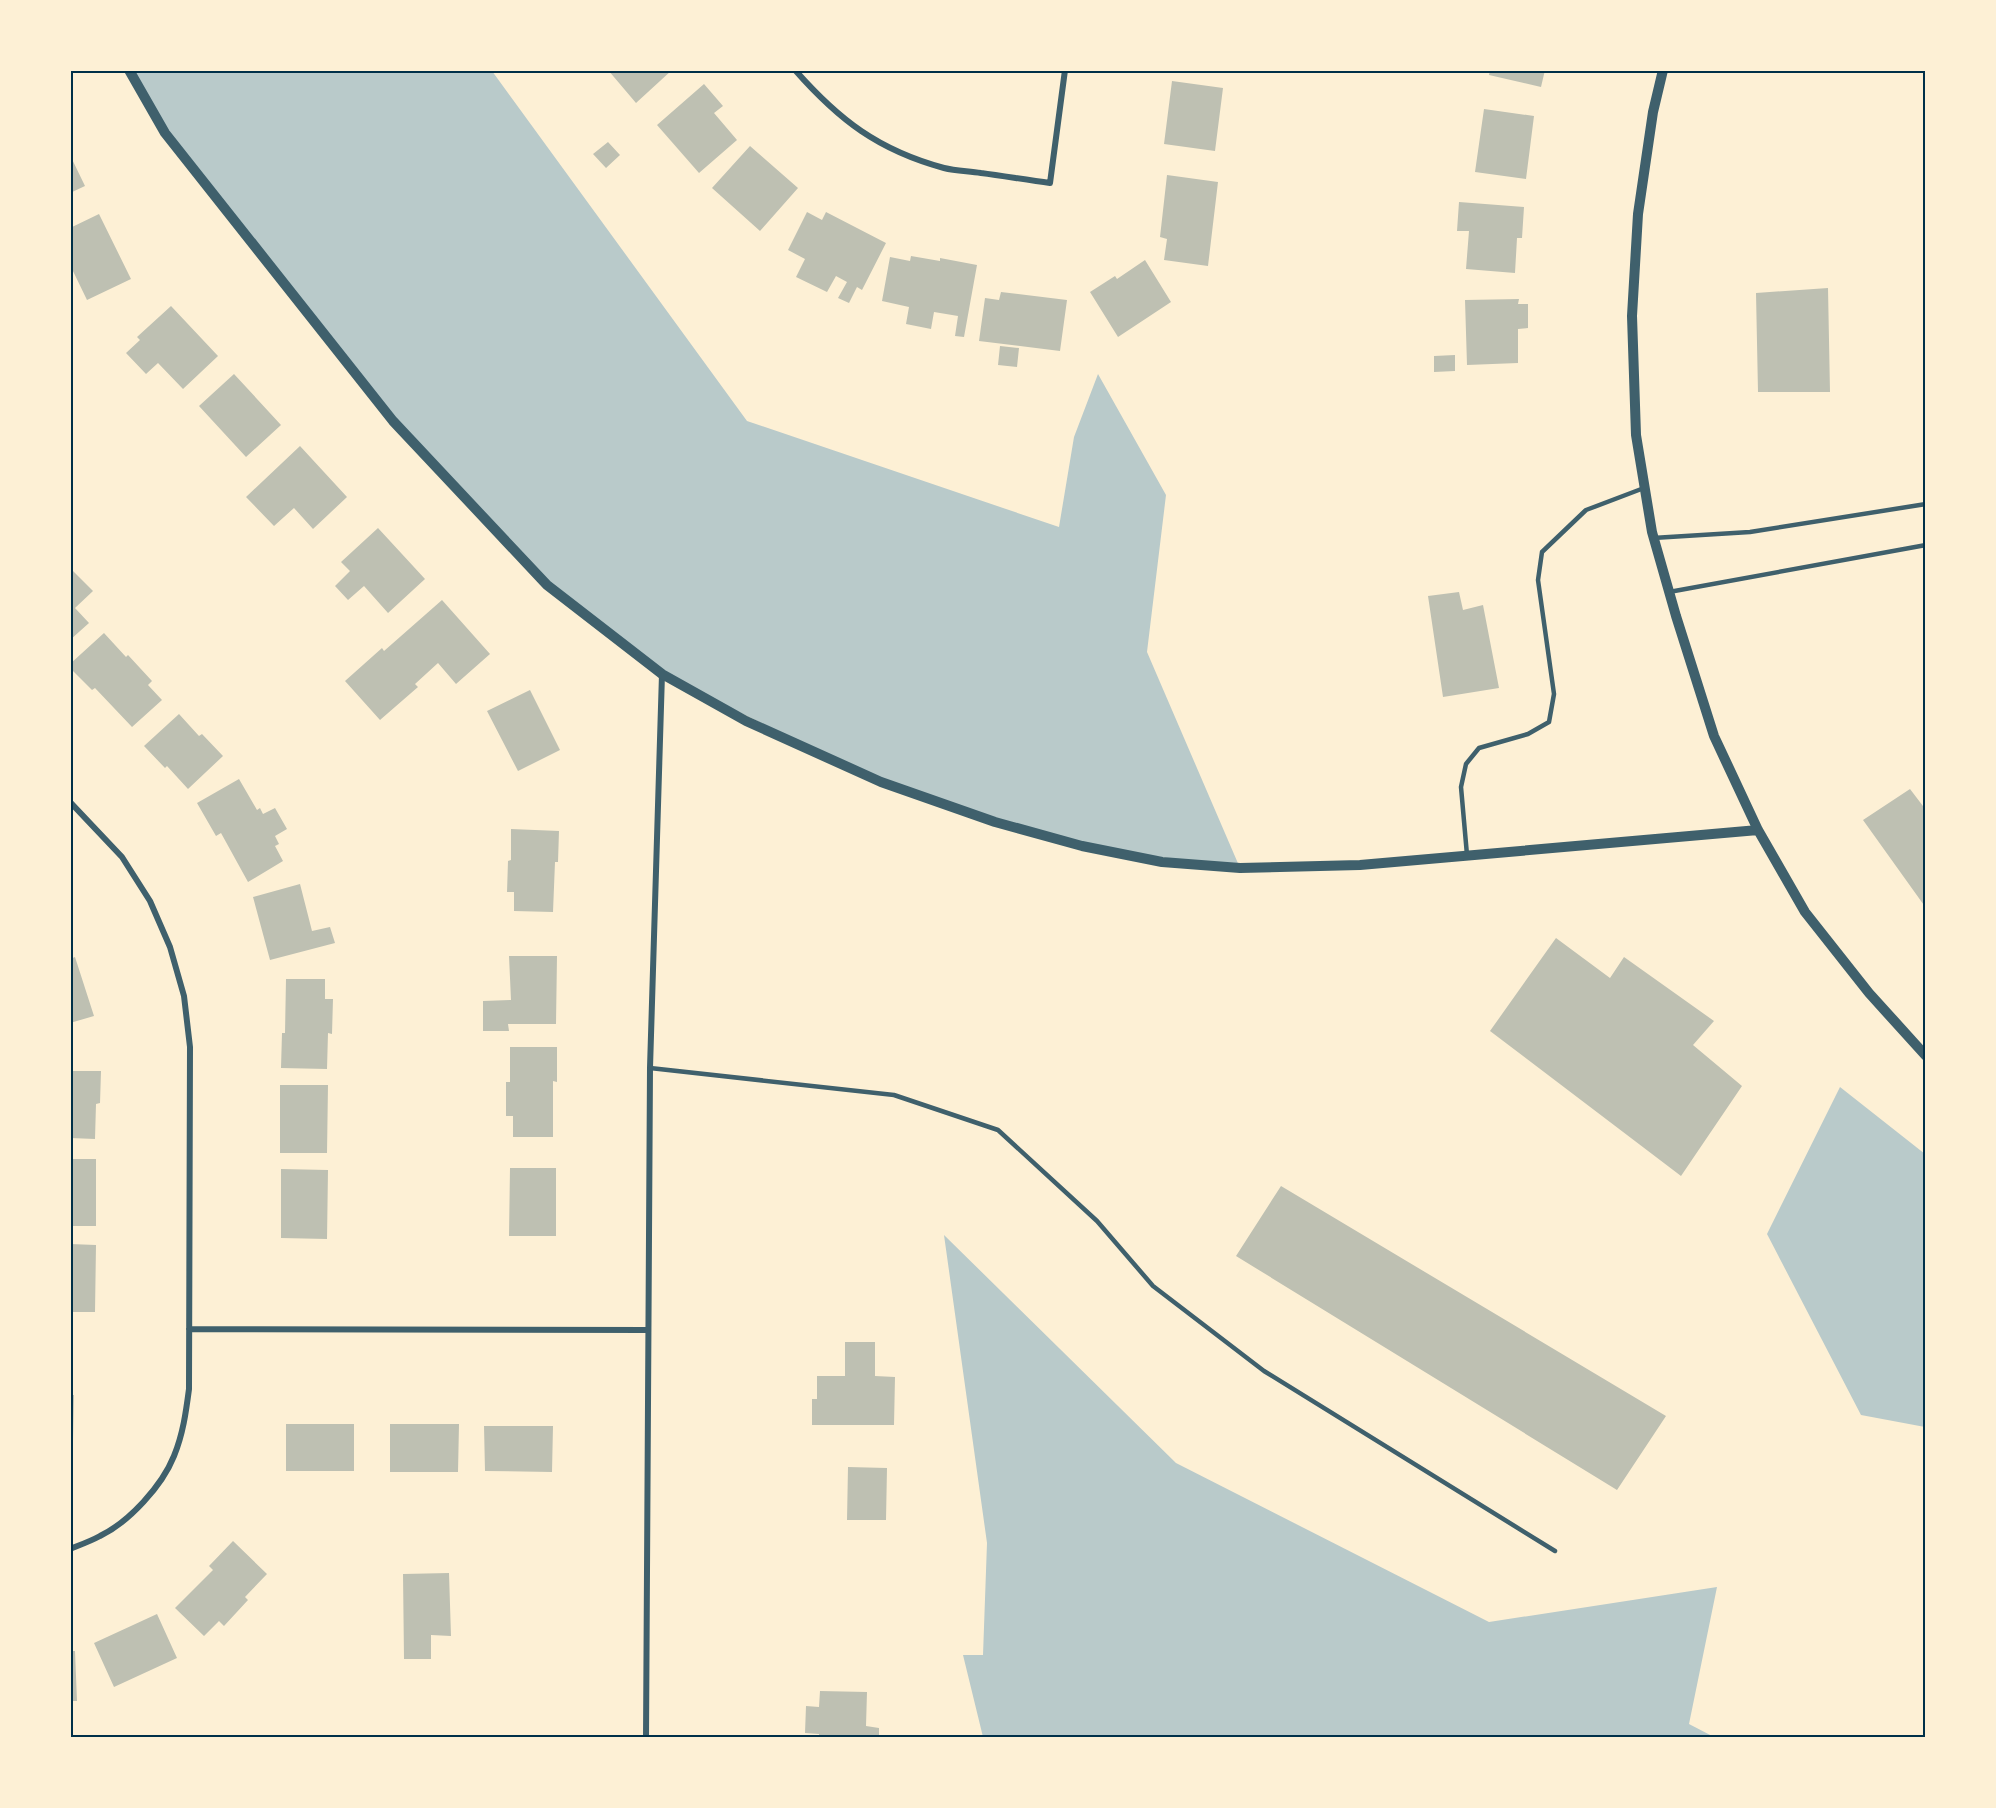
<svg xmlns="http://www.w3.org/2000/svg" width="1996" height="1808" font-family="Inter,sans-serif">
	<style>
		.green { fill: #b9caca }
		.building { fill: #bec0b2 }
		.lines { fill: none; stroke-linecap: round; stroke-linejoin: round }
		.service { stroke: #3f606c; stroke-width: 4.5 }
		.minor { stroke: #3f606c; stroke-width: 6 }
		.tertiary { stroke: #3f606c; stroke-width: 10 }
		.neatline { fill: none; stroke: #003049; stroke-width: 2 }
	</style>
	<rect width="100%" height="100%" fill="#fdf0d5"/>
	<path class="green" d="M129 71H492L747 421 1059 527 1074 437 1098 374 1166 495 1147 652 1240 868 1082 846 881 782 662 674 547 585 393 421 165 133Z
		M1840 1087 1925 1154V1427L1861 1415 1767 1234Z
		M944 1235 1176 1463 1489 1622 1717 1587 1689 1724 1714 1737H983L963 1655H983L987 1543Z"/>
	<path class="building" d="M608 70H672L636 103Z
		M1490 70H1545L1541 87 1489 75Z
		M1172 81 1223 88 1215 151 1164 144Z
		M704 84 723 106 714 113 737 140 699 173 657 125Z
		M1484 109 1534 116 1526 179 1475 172Z
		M608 142 620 155 606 168 593 154Z
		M750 146 798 188 760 231 712 188Z
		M70 155 85 186 70 193Z
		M1167 175 1218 182 1208 266 1164 260 1167 239 1160 237Z
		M1459 202 1524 207 1522 238H1517L1515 273 1466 269 1469 231H1457Z
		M807 212 822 220 826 212 886 243 862 290 857 287 849 303 838 298 847 282 836 276 827 292 796 277 805 259 788 250Z
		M99 214 131 279 87 300 72 269H70V228Z
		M911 256 940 261V258L977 265 964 337 955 336 958 316 934 312 931 329 906 324 909 307 882 301 890 257 910 261Z
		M1145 260 1171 302 1118 337 1090 292 1115 276 1117 279Z
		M1828 288 1830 392H1758L1756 293Z
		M1001 292 1067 300 1060 351 979 341 985 298 999 300Z
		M1519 299 1518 304H1528V328L1518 329V363L1467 365 1465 300Z
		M171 306 218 356 183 389 158 363 146 374 126 353 140 340 137 337Z
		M1000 346 1019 348 1017 367 998 365Z
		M1455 355V371L1434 372V356Z
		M234 374 281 425 246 457 199 406Z
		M300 446 347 497 313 529 294 508 274 526 246 497Z
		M378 528 425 579 388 613 364 586 348 600 335 586 350 571 341 562Z
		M70 568 93 591 75 608 89 623 70 640Z
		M1459 592 1463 610 1483 605 1499 688 1443 697 1428 596Z
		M442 600 490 654 456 684 438 663 415 684 418 687 380 720 345 681 382 648 384 651Z
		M104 633 126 657 128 655 152 681 148 685 162 700 132 727 95 688 92 690 70 668V664Z
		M530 690 560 750 518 771 487 711Z
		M179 714 199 736 202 734 223 756 188 789 167 766 165 768 144 746Z
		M239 779 257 810 260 808 263 814 275 808 287 829 275 836 279 844 275 846 283 861 248 882 221 833 216 836 197 803Z
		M1910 789 1926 810V908L1863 820Z
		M511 829 559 831 558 862H555L553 912 514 911V892H507L508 861 511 860Z
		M300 884 312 931 330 927 335 943 270 960 253 897Z
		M1556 938 1610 978 1624 957 1714 1021 1693 1045 1742 1086 1681 1176 1490 1031Z
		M509 956H557L556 1024H508L509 1031H483V1001L511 1000Z
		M75 957 94 1016 70 1023V959Z
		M286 979H325V999H333L332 1034 328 1033 327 1069 281 1068 282 1033H285Z
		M510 1047H557V1082L553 1081V1137H513V1116H506V1082H510Z
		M70 1071H101L100 1103 96 1104 95 1139 70 1138Z
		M280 1085H328L327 1153H280Z
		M70 1159H96V1226H70Z
		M510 1168H556V1236H509Z
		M281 1169 328 1170 327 1239 281 1238Z
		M1281 1186 1666 1416 1617 1490 1236 1256Z
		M70 1244 96 1245 95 1312H70Z
		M845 1342H875V1376L895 1377 894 1425H812V1399H817V1376H845Z
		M70 1395H74L73 1441H70Z
		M286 1424H354V1471H286Z
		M390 1424H459L458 1472H390Z
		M484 1426H553L552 1472 485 1471Z
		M848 1467 887 1468 886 1520H847Z
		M233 1541 267 1574 245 1597 248 1600 224 1626 219 1621 204 1636 175 1608 213 1570 209 1566Z
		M449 1573 451 1636 431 1635V1659H404L403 1574Z
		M157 1614 177 1658 114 1687 94 1643Z
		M70 1651H75L77 1701H70Z
		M820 1691 867 1692 866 1726 879 1728V1738H819V1734L805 1733 806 1706 819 1707Z"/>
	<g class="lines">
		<path class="service" d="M1653 538 1750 532 1926 504
			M1669 592 1926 545
			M1467 855 1461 787 1466 764 1479 748 1528 734 1549 722 1554 694 1538 580 1542 552 1586 510 1644 488
			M650 1068 894 1095 998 1130 1097 1221 1153 1286 1264 1371 1555 1551"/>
		<path class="minor" d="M795 70C839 120 878 150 944 168 956 171 969 171 981 173 1004 176 1027 180 1050 183L1065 70
			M70 802 122 857 150 901 170 947 184 996 190 1047 189 1389C186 1412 183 1434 174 1456 162 1486 129 1522 100 1536 91 1541 80 1545 70 1549
			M189 1329 648 1330
			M646 1738 650 1068 662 674"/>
		<path class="tertiary" d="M129 70 165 133 393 421 547 585 662 674 746 721 881 782 995 822 1082 846 1162 862 1240 868 1360 865 1758 830
			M1663 70 1653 112 1638 214 1632 316 1636 435 1652 532 1676 616 1714 736 1758 830 1805 912 1869 993 1926 1056"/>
	</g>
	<rect width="1996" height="1808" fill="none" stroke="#fdf0d5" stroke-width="144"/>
	<rect x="72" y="72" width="1852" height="1664" class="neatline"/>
</svg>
